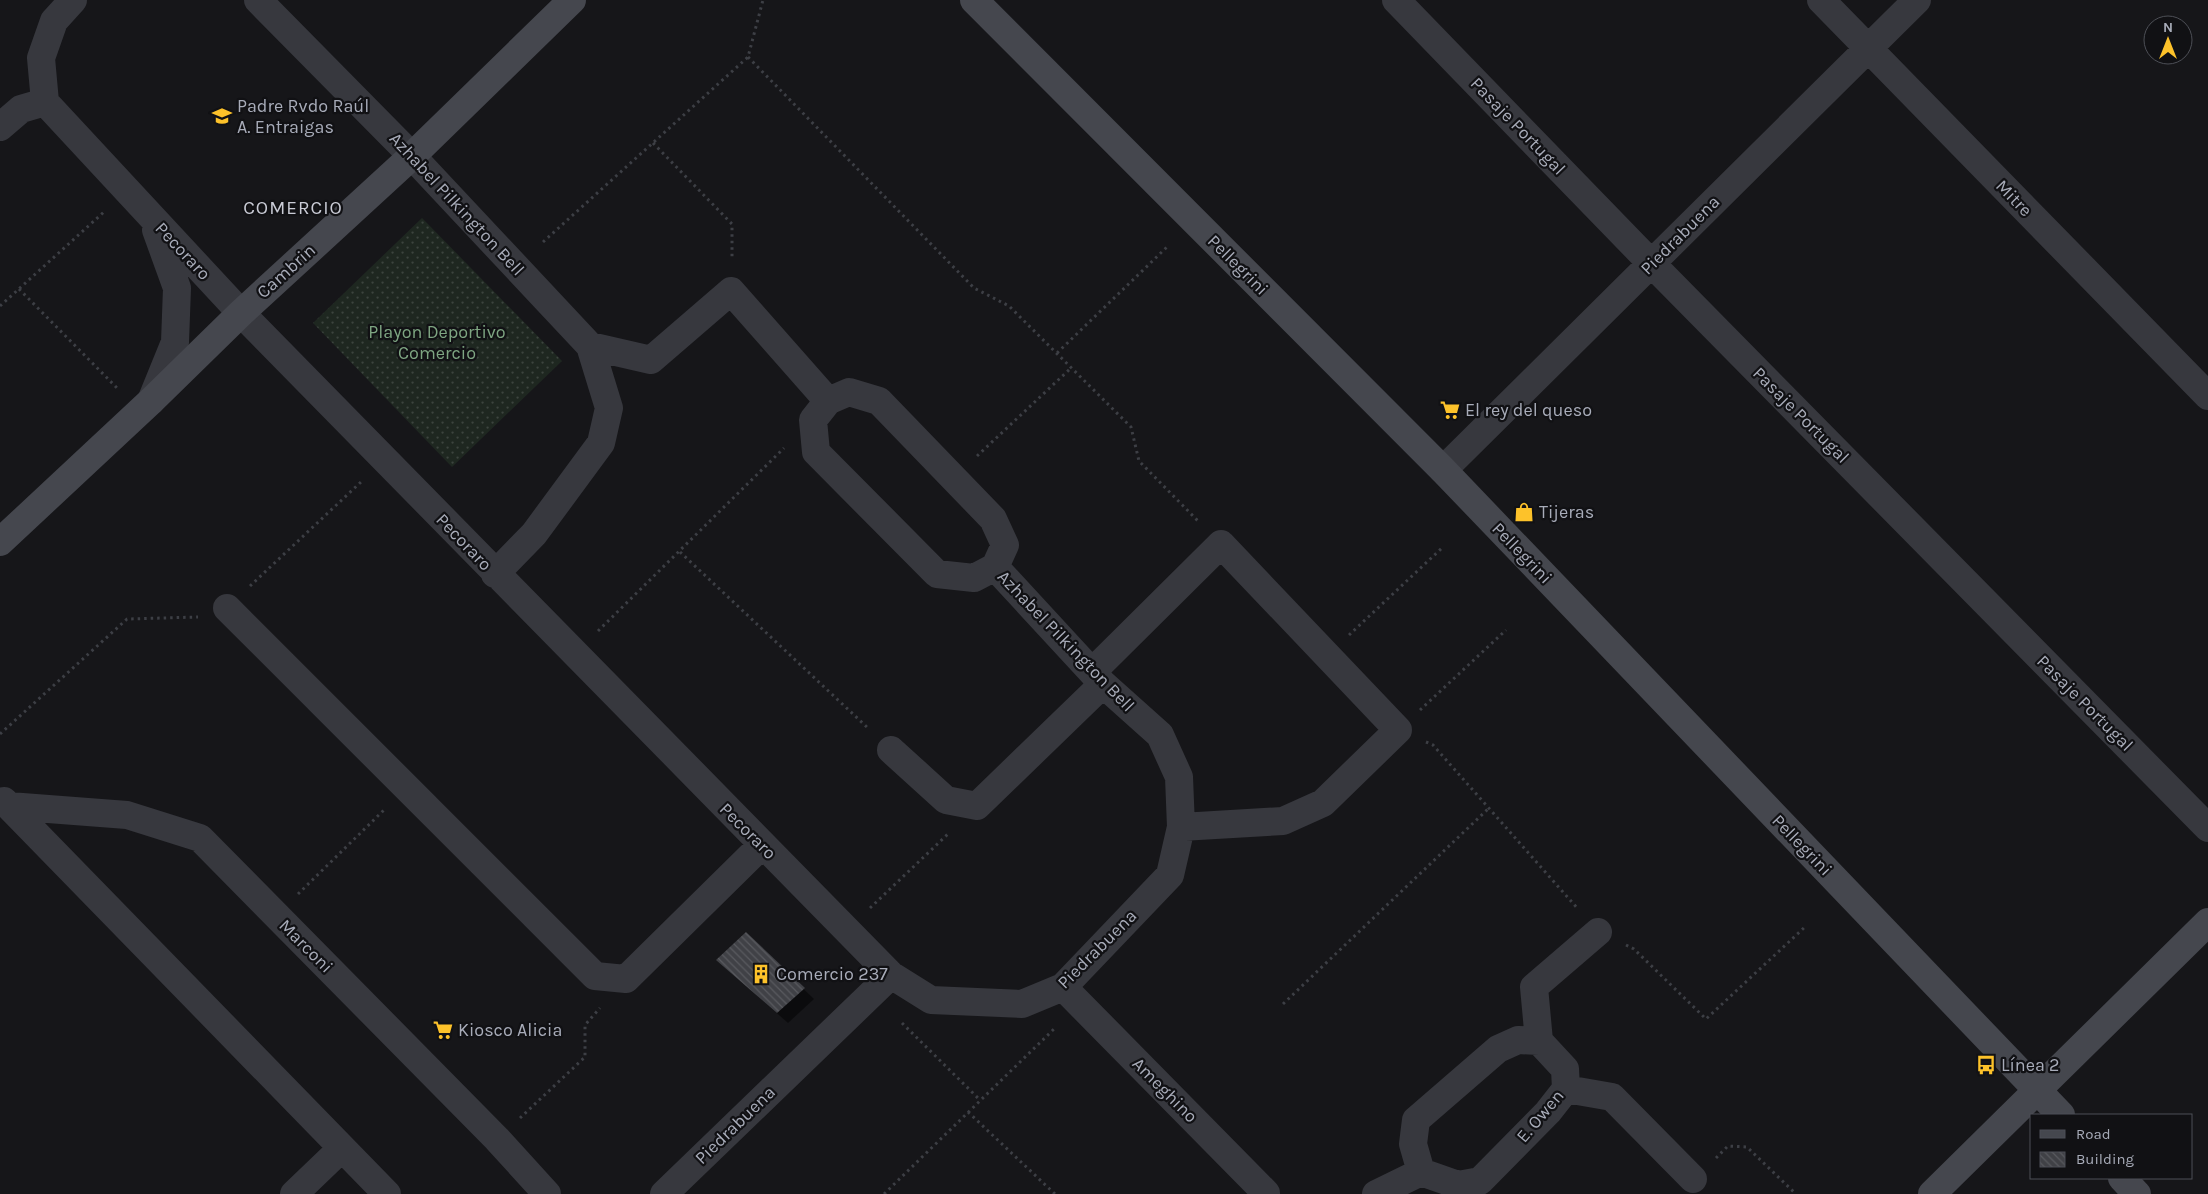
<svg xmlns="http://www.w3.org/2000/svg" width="2208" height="1194" font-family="Karla,sans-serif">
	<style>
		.grass { fill: url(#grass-dots) }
		.shadow { fill: #0007 }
		.building { fill: url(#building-back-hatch) }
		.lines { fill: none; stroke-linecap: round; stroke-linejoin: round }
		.path { stroke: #3d3f45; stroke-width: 3; stroke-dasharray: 2.5 4; stroke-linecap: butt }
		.street { stroke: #37383e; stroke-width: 28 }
		.secondary { stroke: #45474e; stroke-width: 28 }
		.labels { text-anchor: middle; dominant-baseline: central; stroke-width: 4.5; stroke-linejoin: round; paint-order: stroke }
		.poi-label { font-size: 18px; fill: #a8acb9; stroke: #111114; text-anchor: start }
		.street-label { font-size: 18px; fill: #a8acb9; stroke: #111114 }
		.park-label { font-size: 18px; fill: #7ea582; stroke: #111114 }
		.neighbourhood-label { font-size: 19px; letter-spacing: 1px; fill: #c9cbd5; stroke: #111114 }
	</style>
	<defs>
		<pattern id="grass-dots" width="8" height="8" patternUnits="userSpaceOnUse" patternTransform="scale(1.25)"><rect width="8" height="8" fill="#1e2720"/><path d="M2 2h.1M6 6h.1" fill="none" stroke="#3c443e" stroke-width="1.8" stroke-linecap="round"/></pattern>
		<pattern id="building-back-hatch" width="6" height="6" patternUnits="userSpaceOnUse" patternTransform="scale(1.25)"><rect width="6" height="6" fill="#404146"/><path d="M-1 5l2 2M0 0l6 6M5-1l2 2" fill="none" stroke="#595a5f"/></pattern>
	</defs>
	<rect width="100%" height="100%" fill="#161619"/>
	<path class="grass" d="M422 218 562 361 452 467 313 323Z"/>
	<path class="shadow" d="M746 934 814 999 788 1023 728 970Z"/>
	<path class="building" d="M746 932 805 988 777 1013 716 960Z"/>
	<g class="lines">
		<path class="path" d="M748 57 974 288 1009 306 1131 427 1139 461 1198 521
			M653 143 732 224V260
			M543 242 748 57 763 0
			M19 289 119 390
			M0 306 105 211
			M1057 353 1167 247
			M977 456 1071 368
			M680 552 869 729
			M250 586 362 481
			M598 631 784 448
			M1349 635 1443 547
			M1420 710 1506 630
			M0 734 127 619 198 617
			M1426 742 1433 745 1578 909
			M298 894 385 809
			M870 908 949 833
			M1626 945 1634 949 1706 1019 1806 926
			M1283 1004 1489 808
			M902 1023 980 1100
			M968 1112 1055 1194
			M520 1118 585 1057V1025L600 1008
			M1716 1158 1728 1146 1747 1147 1796 1194
			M884 1194 1054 1029"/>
		<path class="street" d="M258 0 412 156 590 346 609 408 601 443 534 534 495 574
			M1396 0 1651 263 2208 828
			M1821 0 2208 396
			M45 102 241 313 891 975 931 1000 1022 1004 1063 987 1170 875 1181 827 1179 777 1160 735 1103 684 995 567
			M45 102 41 58 54 21 73 0
			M0 127 21 109 45 102
			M590 346 651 360 731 291 828 401
			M849 392 879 401 993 519 1005 545 995 567 974 578 937 574 816 452 813 420 828 401Z
			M151 401 175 342 177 288 156 230
			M1443 470 1917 0
			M227 608 595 976 626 979 762 845
			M1092 672 1221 544 1398 730 1323 803 1283 821 1181 827
			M891 750 946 800 977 806 1103 684
			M4 801 387 1194
			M9 806 127 815 200 838 497 1139 547 1194
			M1063 987 1266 1193
			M1518 1040 1539 1041 1565 1069 1566 1089 1548 1112 1480 1181 1458 1185 1421 1172 1413 1144 1416 1120 1498 1049Z
			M1539 1041 1534 987 1598 932
			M1566 1089 1612 1097 1693 1179
			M294 1194 342 1148
			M664 1194 891 975
			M1376 1194 1421 1172"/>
		<path class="secondary" d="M974 0 1443 470 2061 1115
			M0 542 151 401 241 313 412 156 572 0
			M2122 1178 2137 1194
			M1932 1194 2208 922"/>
	</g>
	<defs>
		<symbol id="school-bare" viewBox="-9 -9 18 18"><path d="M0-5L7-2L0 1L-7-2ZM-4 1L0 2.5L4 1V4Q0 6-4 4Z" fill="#fdc22a" stroke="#111114" stroke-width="2.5" paint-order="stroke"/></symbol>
		<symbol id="supermarket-bare" viewBox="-9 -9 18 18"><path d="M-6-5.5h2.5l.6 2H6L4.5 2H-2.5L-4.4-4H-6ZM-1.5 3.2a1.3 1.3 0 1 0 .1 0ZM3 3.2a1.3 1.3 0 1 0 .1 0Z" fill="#fdc22a" stroke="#111114" stroke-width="2.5" paint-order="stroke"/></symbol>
		<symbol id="shop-bare" viewBox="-9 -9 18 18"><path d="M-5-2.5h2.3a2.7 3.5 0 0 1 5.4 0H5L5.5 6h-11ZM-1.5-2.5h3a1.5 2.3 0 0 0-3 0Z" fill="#fdc22a" stroke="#111114" stroke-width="2.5" paint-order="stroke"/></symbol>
		<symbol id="building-bare" viewBox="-9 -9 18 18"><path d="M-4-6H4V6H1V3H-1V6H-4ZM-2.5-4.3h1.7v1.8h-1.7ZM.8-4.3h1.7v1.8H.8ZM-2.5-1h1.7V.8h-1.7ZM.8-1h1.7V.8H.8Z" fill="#fdc22a" stroke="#111114" stroke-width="2.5" paint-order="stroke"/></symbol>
		<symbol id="bus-bare" viewBox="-9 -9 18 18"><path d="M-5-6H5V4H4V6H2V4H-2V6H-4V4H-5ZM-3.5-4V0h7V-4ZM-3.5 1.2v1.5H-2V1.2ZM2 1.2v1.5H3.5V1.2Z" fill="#fdc22a" stroke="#111114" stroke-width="2.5" paint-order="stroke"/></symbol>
	</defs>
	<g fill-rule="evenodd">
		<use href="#school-bare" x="208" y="102" width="28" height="28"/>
		<use href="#supermarket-bare" x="1436" y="396" width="28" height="28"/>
		<use href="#shop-bare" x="1510" y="498" width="28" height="28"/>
		<use href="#building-bare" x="747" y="960" width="28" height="28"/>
		<use href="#supermarket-bare" x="429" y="1016" width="28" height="28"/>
		<use href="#bus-bare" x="1972" y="1051" width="28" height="28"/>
	</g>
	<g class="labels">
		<g class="poi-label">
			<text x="237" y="106">Padre Rvdo Raúl<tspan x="237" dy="21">A. Entraigas</tspan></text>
			<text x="1465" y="410">El rey del queso</text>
			<text x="1539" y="512">Tijeras</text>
			<text x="776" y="974">Comercio 237</text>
			<text x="458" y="1030">Kiosco Alicia</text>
			<text x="2001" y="1065">Línea 2</text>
		</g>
		<g class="street-label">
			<text transform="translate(1518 126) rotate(46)">Pasaje Portugal</text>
			<text transform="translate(2014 198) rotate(46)">Mitre</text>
			<text transform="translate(457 204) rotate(47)">Azhabel Pilkington Bell</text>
			<text transform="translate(1680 235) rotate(-45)">Piedrabuena</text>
			<text transform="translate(183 251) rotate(47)">Pecoraro</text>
			<text transform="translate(1238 265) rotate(45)">Pellegrini</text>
			<text transform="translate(286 271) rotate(-42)">Cambrin</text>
			<text transform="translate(1801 415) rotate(45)">Pasaje Portugal</text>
			<text transform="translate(464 542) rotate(46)">Pecoraro</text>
			<text transform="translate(1522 553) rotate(46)">Pellegrini</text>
			<text transform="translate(1066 641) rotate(46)">Azhabel Pilkington Bell</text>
			<text transform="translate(2085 703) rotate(45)">Pasaje Portugal</text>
			<text transform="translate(748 831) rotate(45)">Pecoraro</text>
			<text transform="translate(1802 845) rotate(46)">Pellegrini</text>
			<text transform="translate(306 946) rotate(45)">Marconi</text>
			<text transform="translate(1097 949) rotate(-45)">Piedrabuena</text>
			<text transform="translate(1165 1090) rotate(45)">Ameghino</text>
			<text transform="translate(1540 1116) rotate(-50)">E. Owen</text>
			<text transform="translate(735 1125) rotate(-44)">Piedrabuena</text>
		</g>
		<g class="park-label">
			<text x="437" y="332">Playon Deportivo<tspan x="437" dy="21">Comercio</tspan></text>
		</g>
		<g class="neighbourhood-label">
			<text x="293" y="208">COMERCIO</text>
		</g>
	</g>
	<rect x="2030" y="1114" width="162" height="65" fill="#111114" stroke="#4d4f56"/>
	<rect x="2040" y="1130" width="25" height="8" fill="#45474e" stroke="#4d4f56"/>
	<text x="2076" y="1139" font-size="15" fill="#a8acb9">Road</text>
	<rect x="2040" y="1152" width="25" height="15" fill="url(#building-back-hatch)" stroke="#4d4f56"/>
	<text x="2076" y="1164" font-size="15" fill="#a8acb9">Building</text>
	<g transform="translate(2168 40)"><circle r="24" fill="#111114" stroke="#4d4f56"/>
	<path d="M0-4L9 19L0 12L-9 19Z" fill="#fdc22a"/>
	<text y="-8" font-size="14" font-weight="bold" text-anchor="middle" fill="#a8acb9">N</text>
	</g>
</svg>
